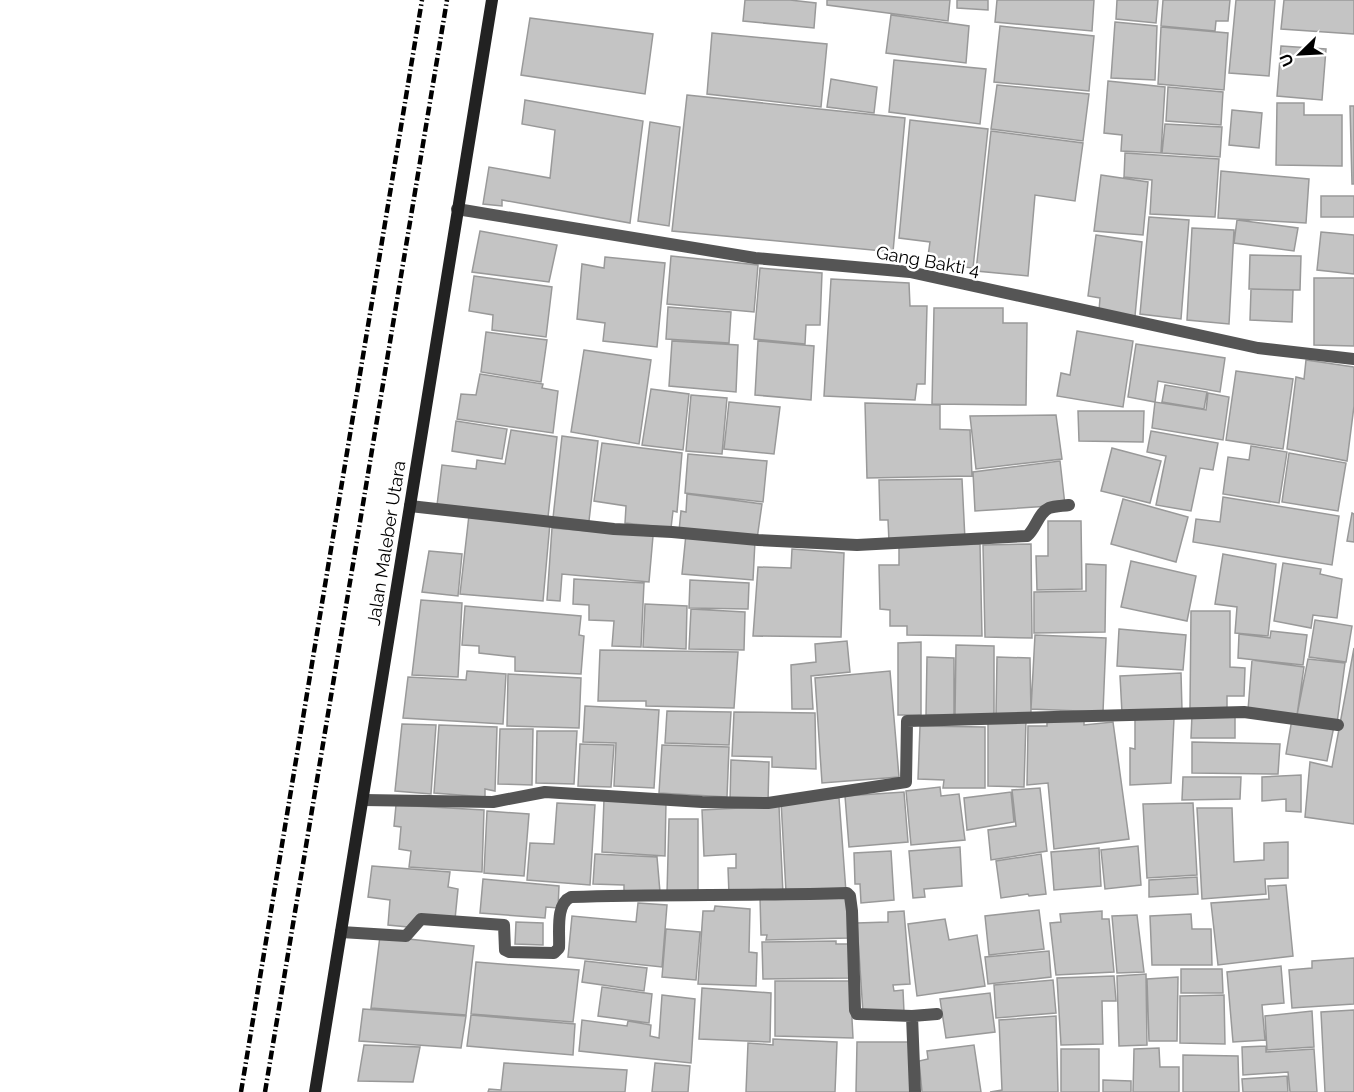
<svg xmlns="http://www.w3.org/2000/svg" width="1354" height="1092" font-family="Raleway,sans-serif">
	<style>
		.building { fill: #c4c4c4; stroke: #999; stroke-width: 1.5 }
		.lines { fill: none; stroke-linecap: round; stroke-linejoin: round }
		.street { stroke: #555; stroke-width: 12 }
		.secondary { stroke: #222; stroke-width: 12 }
		.rail { stroke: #000; stroke-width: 4.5; stroke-dasharray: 9 3 1.5 3; stroke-linecap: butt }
		.labels { text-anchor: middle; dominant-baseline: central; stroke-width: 5; stroke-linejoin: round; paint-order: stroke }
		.street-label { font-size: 18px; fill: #000; stroke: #fff }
	</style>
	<rect width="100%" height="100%" fill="#fff"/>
	<path class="building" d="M745 0H790L816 3 814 28 743 21Z
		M827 0H950L948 21 827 5Z
		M957 0H988V10L957 8Z
		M997 0H1094L1092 31 995 22Z
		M1117 0H1158L1156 23 1116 19Z
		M1163 0H1230L1228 21H1216L1215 31 1161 26Z
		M1236 0H1275L1269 76 1229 73Z
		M1284 0H1354V34L1281 29Z
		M891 15 969 26 966 63 886 53Z
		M530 18 653 34 645 94 521 75Z
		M1115 22 1157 26 1155 80 1111 78Z
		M1000 26 1094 36 1089 91 994 82Z
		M1161 27 1228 33 1224 90 1158 84Z
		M712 33 827 44 821 107 707 94Z
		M1281 46 1326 49 1322 100 1277 96Z
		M894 60 986 69 980 124 889 112Z
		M831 79 877 87 874 113 827 107Z
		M1108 81 1165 87 1161 153 1121 151 1122 135 1104 133Z
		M997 85 1089 94 1083 141 991 129Z
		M1168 87 1223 92 1221 125 1166 121Z
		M687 95 905 118 893 252 672 231Z
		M525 100 643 121 630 223 502 200V206L483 204 489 167 550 178 555 130 522 124Z
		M1277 103H1304V115H1342V166L1276 165Z
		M1350 106H1354V184H1352Z
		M1232 110 1262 113 1259 148 1229 145Z
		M910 120 988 129 973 268 927 263 930 242 899 238Z
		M650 122 680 127 669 226 638 221Z
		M1165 124 1222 127 1220 157 1162 153Z
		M991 131 1083 143 1075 201 1035 195 1028 276 976 271Z
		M1125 153 1219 159 1215 217 1150 214 1152 180 1124 177Z
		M1221 171 1309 179 1306 223 1218 218Z
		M1101 175 1148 182 1143 235 1094 231Z
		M1321 196H1354V217H1321Z
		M1149 217 1189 220 1181 319 1140 314Z
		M1237 220 1298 228 1294 251 1234 243Z
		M1192 228 1234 230 1229 324 1187 320Z
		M480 231 557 245 549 282 472 272Z
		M1321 232 1354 235V274L1317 270Z
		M1096 235 1142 242 1135 316 1099 311 1100 298 1088 296Z
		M1250 255 1301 256 1300 290 1249 289Z
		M671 256 758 265 754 312 667 304Z
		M605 257 665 263 657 347 603 341 605 323 577 319 582 264 604 268Z
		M760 268 822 273 820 325H806L805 344 754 339Z
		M474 276 552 287 546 337 492 330 493 315 469 311Z
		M1314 278H1354V346L1314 345Z
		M831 279 909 283 910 306H927L925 384H917L915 400 824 396Z
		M1251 289 1293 290 1292 322 1250 320Z
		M668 307 731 312 729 343 666 339Z
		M934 308H1003V323H1027L1026 405 932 404Z
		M1077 331 1133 341 1123 407 1057 396 1061 373 1070 375Z
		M486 332 547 340 541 382 481 372Z
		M672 341 738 345 736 392 669 386Z
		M758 341 814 346 811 400 755 395Z
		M1136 344 1225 358 1220 392 1158 381 1155 402 1128 397Z
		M584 350 651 360 639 444 571 432Z
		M1306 360 1354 367V406L1347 461 1287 449 1296 377 1304 379Z
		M1236 371 1293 379 1283 449 1226 440Z
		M480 374 543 384 542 388 558 391 553 433 457 419 461 394 476 395Z
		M1165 385 1207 392 1204 409 1162 402Z
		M651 389 689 394 683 450 642 445Z
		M1208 393 1229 397 1223 440 1152 428 1155 402 1206 410Z
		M691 395 727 398 722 454 686 451Z
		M729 402 780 407 774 454 724 449Z
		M865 403 940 405V429L970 430 972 476 867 478Z
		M1078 411H1144L1143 442 1079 441Z
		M1056 415 1062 459 976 469 970 416Z
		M456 421 507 429 502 459 452 451Z
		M511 430 557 437 548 517 437 505 442 465 476 469 477 460 505 464Z
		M1151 431 1218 443 1213 470 1200 468 1191 511 1156 505 1166 456 1147 452Z
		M562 436 598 441 589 521 553 518Z
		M602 443 682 453 677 512 673 511 671 528 625 523 626 506 594 501Z
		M1251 446 1287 452 1279 503 1223 494 1228 457 1249 460Z
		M1112 448 1161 461 1150 503 1101 491Z
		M1289 453 1346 463 1338 511 1282 502Z
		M688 454 767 461 763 502 685 493Z
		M1060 461 1065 505 975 511 973 472Z
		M962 479 965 540 889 542 888 520H880L879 480Z
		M687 494 762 504 757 539 679 531 681 511 686 512Z
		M1223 497 1339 516 1332 565 1193 542 1196 519 1220 522Z
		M1123 499 1188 517 1176 562 1111 544Z
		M1352 513 1354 514V542L1347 541Z
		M469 515 550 523 543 601 460 594Z
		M1048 521H1081L1082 589 1037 590 1036 556H1048Z
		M552 528 653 536 649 582 562 574 560 601 547 600Z
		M686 534 755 541 753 580 682 574Z
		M980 544 982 636 907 635V626H890V610L880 609 879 565H899V547Z
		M1031 544 1032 638 985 637 983 545Z
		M792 549 844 553 841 637 753 636 758 567 791 568Z
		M429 551 462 554 458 596 422 592Z
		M1223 554 1276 564 1268 636 1235 633 1237 607 1215 604Z
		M1131 561 1196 576 1187 621 1121 607Z
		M1283 563 1321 569 1320 574 1342 579 1337 618 1313 615 1311 628 1274 621Z
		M1086 564 1106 565 1105 632 1034 633V592L1086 591Z
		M574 579 644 583 641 647 612 646 614 621 589 620V605L573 604Z
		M690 580 749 583 748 609 689 608Z
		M421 600 462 603 458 677 412 675Z
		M645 604 687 606 686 649 643 647Z
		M465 606 581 616 579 635 584 636 581 674 515 671V657L479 653V646L462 645Z
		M691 609 745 612 744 650 689 649Z
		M1191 611H1230V667L1245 668 1244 696H1227V709L1190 708Z
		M1315 620 1352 626 1346 662 1309 657Z
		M1119 629 1186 635 1183 670 1117 666Z
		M1271 631 1307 635 1303 665 1238 658 1239 634 1270 638Z
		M1035 635 1106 638 1103 712 1031 709Z
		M847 641 850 672 811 676 813 709H792L791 665 816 662 815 644Z
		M921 642V715H898V643Z
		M956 645 994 646V716H955Z
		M1354 648V824L1305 817 1310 762 1332 767Z
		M600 650 738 652 734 708 646 706V701H598Z
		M927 657 954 658V716L926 715Z
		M997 657 1030 658 1031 714 996 715Z
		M1308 659 1345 663 1337 723 1297 715Z
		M1252 660 1304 667 1297 715 1248 710Z
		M467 671 506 674 503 724 403 718 408 677 466 680Z
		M890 671 899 777 822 783 815 678Z
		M1181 673 1182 710 1122 713 1120 676Z
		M508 674 581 678 579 728 507 726Z
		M585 706 659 710 654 788 614 786 616 743 583 742Z
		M667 711 731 712 729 745 665 743Z
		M734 712 815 713 816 769 772 767V757L732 756Z
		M1192 715H1235V738H1191Z
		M1135 717 1174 718 1171 783 1130 785V748L1135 749Z
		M1047 719H1084V725L1113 722 1129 839 1054 849 1048 783 1027 785 1028 726H1047Z
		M1292 719 1334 726 1327 761 1286 754Z
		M988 720H1026L1024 787 988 786Z
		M402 724 436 725 431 794 395 791Z
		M439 725 497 727 495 791 485 789V797L434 793Z
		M920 726 985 727V788H943L944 780 918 779Z
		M500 729H533L532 785 498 784Z
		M537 731H577L574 784 536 783Z
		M1192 742 1280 744 1278 774 1192 773Z
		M580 744 614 745 611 787 578 786Z
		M662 745 729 747 727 797 659 793Z
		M731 760 769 762 768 802H730Z
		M1301 775V812L1286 811V799L1262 801V777Z
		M1183 777H1241L1240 799 1182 800Z
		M940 787 941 796 959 794 965 840 911 845 906 791Z
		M1040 788 1047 851 991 860 988 830 1016 826 1012 790Z
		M904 792 908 842 849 847 845 796Z
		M1011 792 1014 822 967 830 964 798Z
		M839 798 846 892H786L781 801Z
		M604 799 666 801 665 856 602 852Z
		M557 803 595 805 590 885 527 880 530 843 554 844Z
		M1193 803 1197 875 1147 878 1143 804Z
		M396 805 484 810 482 872 409 867 411 851 399 849 401 827 394 826Z
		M779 806 783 894 729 895 728 868H736V854L704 856 702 810Z
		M1197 808H1232L1234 862 1264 860V843L1288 842V878L1265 879 1266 894 1202 899Z
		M487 811 529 814 524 876 484 873Z
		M669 819H698V894L667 893Z
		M1138 846 1141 885 1105 889 1101 850Z
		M960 847 962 886 924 889 925 897 913 898 909 851Z
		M1099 848 1101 886 1054 890 1051 852Z
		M891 851 894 900 861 903 860 884H855L854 853Z
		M595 854 657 857 660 892H624V885L593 884Z
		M1041 854 1046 894 1029 896 1028 894 1001 898 996 861Z
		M372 866 450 872 448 887 458 889 455 919 408 927 388 925 390 900 368 897Z
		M1197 877 1198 894 1149 897V880Z
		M483 879 559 886 558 908 546 907 545 918 480 913Z
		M1286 885 1293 956 1218 965 1211 903 1269 899 1268 886Z
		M847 894 849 938 766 940 767 935H761L760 897Z
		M638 903 667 905 662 967 568 957 572 916 636 922Z
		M715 906 750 909 749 952 757 953 756 986 698 984 703 911H714Z
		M1039 910 1044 949 989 955 985 916Z
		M904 911 910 984 893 985 894 991 903 990 904 1012 863 1013 857 923 888 922V912Z
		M1102 911V919H1109L1114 972 1056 975 1050 923 1061 922 1060 914Z
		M1191 914 1192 929H1211L1212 965H1152L1150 916Z
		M1137 915 1144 972 1117 973 1112 916Z
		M945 919 949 940 977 935 985 986 917 996 908 924Z
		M516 922 543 923V945L515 944Z
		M666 929 700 932 696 980 662 977Z
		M380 936 474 946 466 1015 371 1008Z
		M836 941V944H849L851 978 763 979 762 942Z
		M1049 951 1051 977 988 984 985 957Z
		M1354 958V1004L1292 1008 1289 970 1312 968V961Z
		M585 961 647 968 644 991 582 982Z
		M476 962 579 970 573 1022 471 1014Z
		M1281 966 1284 1003 1262 1005 1265 1040 1233 1042 1227 972Z
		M1181 969H1222L1223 993H1181Z
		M1146 974 1147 1045 1119 1046 1117 976Z
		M1114 976 1116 1001H1102L1103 1044 1061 1045 1057 978Z
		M1178 977 1177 1041H1149L1147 979Z
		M1053 980 1056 1013 996 1018 994 985Z
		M775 981H850L853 1038 775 1036Z
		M602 987 652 994 649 1023 598 1016Z
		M702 988 771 993 770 1042 699 1039Z
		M990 993 995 1032 946 1038 940 999Z
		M662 995 695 999 691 1063 579 1051 582 1020 627 1026 628 1021 651 1025 650 1036 659 1038Z
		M1224 995 1225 1044 1180 1043V996Z
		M363 1009 466 1016 461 1048 359 1041Z
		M1354 1010V1092H1325L1321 1012Z
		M1312 1011 1314 1047 1267 1050 1265 1016Z
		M471 1015 575 1024 573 1055 467 1046Z
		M1056 1016 1058 1092H990L1002 1090 999 1020Z
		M773 1039 837 1042 835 1092H746L748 1043 773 1045Z
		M857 1042H911V1092H856Z
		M364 1045 420 1047 413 1082 358 1081Z
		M974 1045 981 1092H922L919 1061 928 1059 927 1051Z
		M1266 1046V1052L1314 1049 1317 1092H1290L1288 1072 1243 1075 1242 1047Z
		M1159 1048 1160 1067H1179V1092H1133L1134 1049Z
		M1061 1049H1099V1092H1061Z
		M1183 1055 1238 1056 1239 1092H1183Z
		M504 1063 627 1070 625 1092H488L489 1089 501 1090Z
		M655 1063 690 1066 688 1092H652Z
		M1287 1076 1288 1092H1243L1242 1079Z
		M1103 1080 1131 1081V1092H1103Z"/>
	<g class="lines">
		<path class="street" d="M457 209 755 258 910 272 1258 348 1354 359
			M410 506 614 529 672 532 758 540 857 545 1027 536C1036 529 1038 513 1049 508 1055 506 1063 506 1069 505
			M363 800 493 802 545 792 702 802 768 803 906 782 907 721 1244 712 1338 725
			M341 932 406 936 421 919 504 925 505 950 509 952 554 953 559 948C560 932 555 904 571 897 663 894 755 896 847 893L850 896 852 911 855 1010 857 1014 912 1016
			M915 1092 912 1016 937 1014"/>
		<path class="secondary" d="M315 1092 492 0"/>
		<path class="rail" d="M241 1092 422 0
			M265 1092 447 0"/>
	</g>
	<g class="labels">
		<g class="street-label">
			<text transform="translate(928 261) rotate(10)">Gang Bakti 4</text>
			<text transform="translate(386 543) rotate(-81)">Jalan Maleber Utara</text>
		</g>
	</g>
	<g transform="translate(1300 54) rotate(246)" stroke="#ffffff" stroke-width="4.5" paint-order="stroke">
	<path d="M0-4.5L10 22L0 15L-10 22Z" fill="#000000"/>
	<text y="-9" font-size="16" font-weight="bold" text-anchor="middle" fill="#000000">U</text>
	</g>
</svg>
